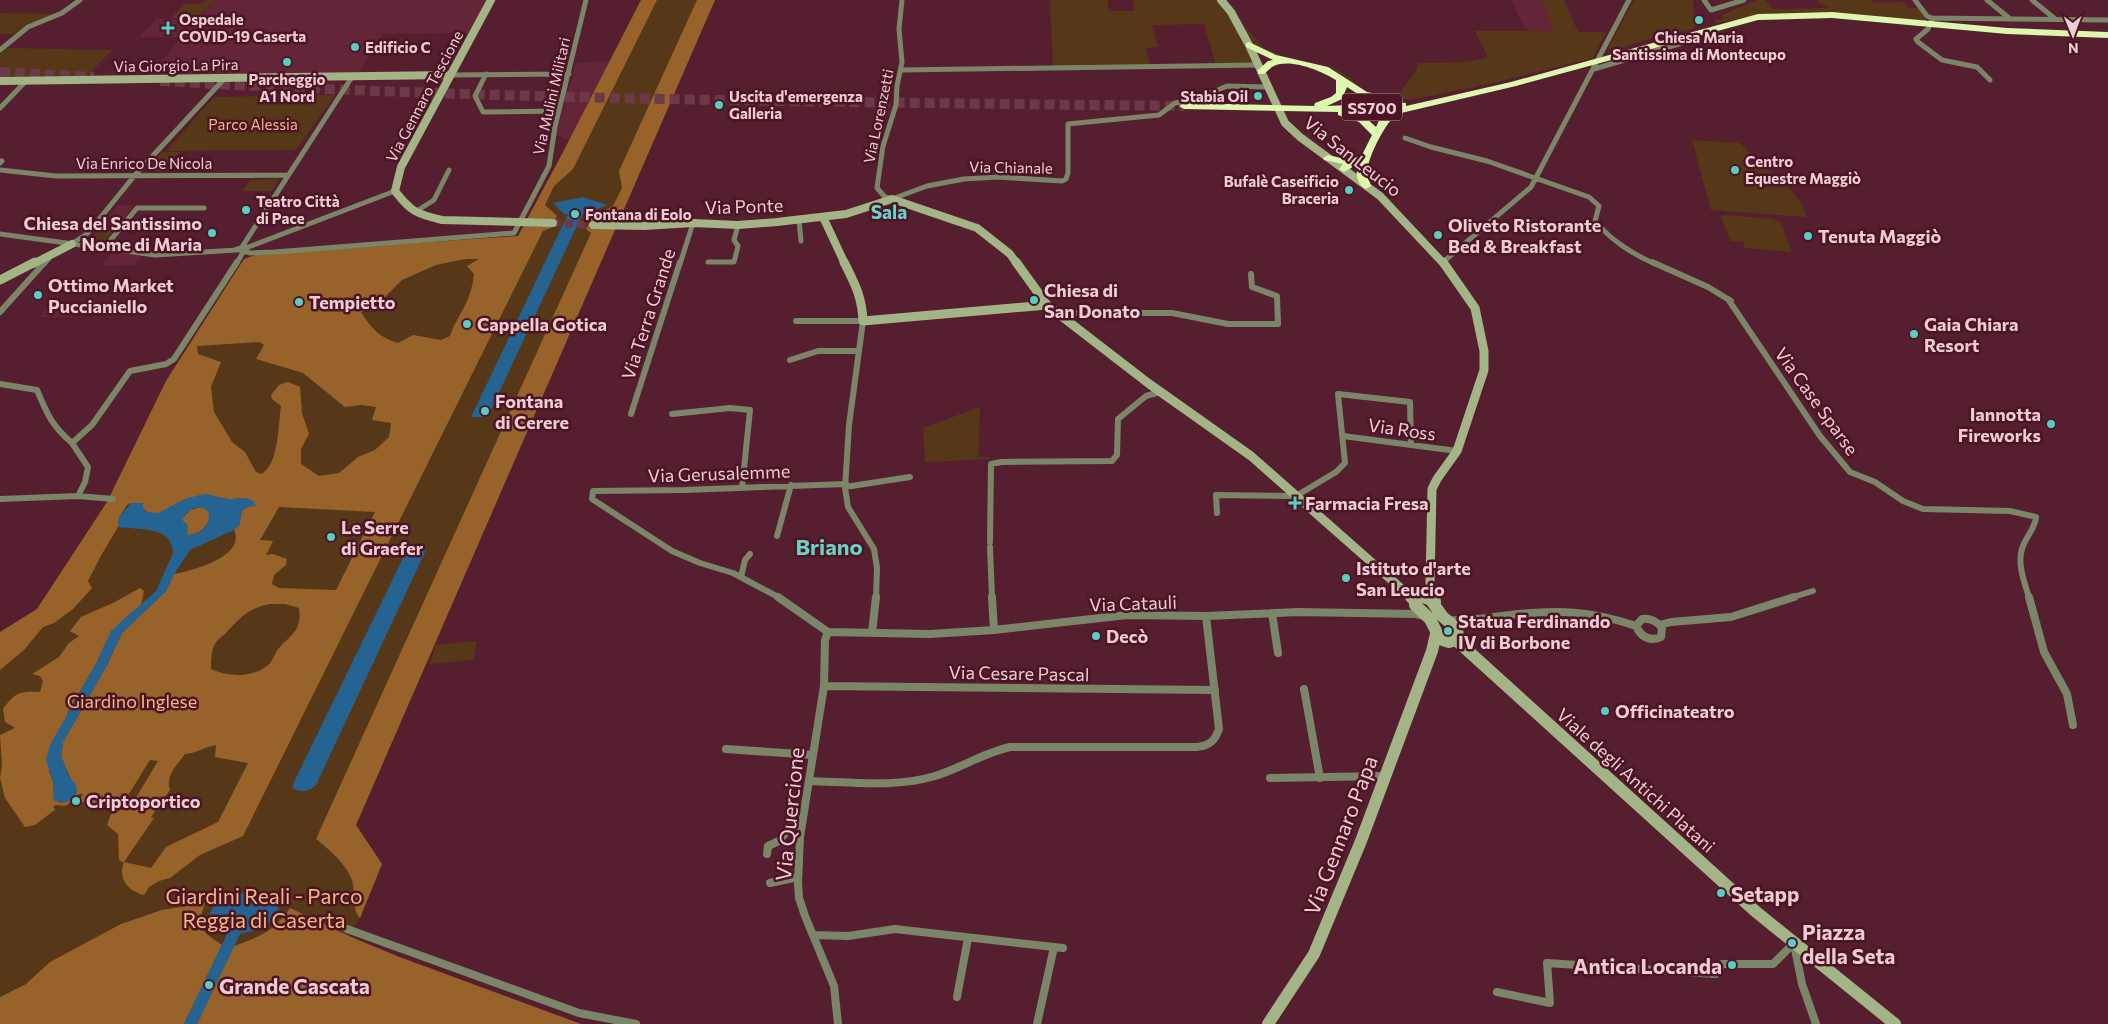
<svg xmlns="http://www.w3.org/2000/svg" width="2108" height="1024" font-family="Commissioner,sans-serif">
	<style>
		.built { fill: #652538 }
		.green { fill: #563818 }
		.forest { fill: #97632b; fill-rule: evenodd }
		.water { fill: #256392; fill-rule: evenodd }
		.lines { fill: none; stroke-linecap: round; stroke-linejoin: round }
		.secondary-tunnel { stroke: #6d3948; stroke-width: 8; stroke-dasharray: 8 4; stroke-linecap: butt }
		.highway-tunnel { stroke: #6d3948; stroke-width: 10; stroke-dasharray: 10 5; stroke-linecap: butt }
		.street-far2 { stroke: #7b8669; stroke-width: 5 }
		.street-far1 { stroke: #7b8669; stroke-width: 6 }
		.street { stroke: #7b8669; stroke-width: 8 }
		.secondary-far2 { stroke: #a3b486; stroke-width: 8 }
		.secondary-far1 { stroke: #a3b486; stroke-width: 9 }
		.secondary { stroke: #a3b486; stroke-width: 12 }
		.highway { fill: #ddf7ae; fill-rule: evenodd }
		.poi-dot { fill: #58cec0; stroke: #4b1526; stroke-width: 2 }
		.labels { text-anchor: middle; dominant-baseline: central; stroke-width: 5; stroke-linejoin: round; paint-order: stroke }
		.far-poi-label { font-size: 15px; font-weight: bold; fill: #efcbd2; stroke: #4b1526; text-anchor: start }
		.far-street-label { font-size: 15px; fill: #efcbd2; stroke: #4b1526 }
		.far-park-label { font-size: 15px; fill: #f5b97f; stroke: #4b1526 }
		.shield { fill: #4b1526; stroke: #be949e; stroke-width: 1 }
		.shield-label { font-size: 16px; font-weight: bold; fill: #efcbd2 }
		.street-label { font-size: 18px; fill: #efcbd2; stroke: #4b1526 }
		.poi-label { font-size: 18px; font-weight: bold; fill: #efcbd2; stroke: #4b1526; text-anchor: start }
		.park-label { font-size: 18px; fill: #f5b97f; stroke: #4b1526 }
		.far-district-label { font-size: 19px; font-weight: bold; fill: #6ad3c6; stroke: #4b1526 }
		.near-street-label { font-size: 21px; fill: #efcbd2; stroke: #4b1526 }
		.near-poi-label { font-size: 21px; font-weight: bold; fill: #efcbd2; stroke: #4b1526; text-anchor: start }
		.near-park-label { font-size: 21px; fill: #f5b97f; stroke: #4b1526 }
		.district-label { font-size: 22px; font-weight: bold; fill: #6ad3c6; stroke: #4b1526 }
	</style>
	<rect width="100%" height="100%" fill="#561f30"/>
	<path class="built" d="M215 0H488L469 33 382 34 357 75 148 76Z
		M1511 0H1542L1555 31H1526Z
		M156 19H197L181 37H139Z
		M610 61 570 139H564L556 134 576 63Z
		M118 205H134L102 245 87 243Z
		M114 250 144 253 135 265 102 266Z
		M49 304H81L71 317H40Z"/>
	<path class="green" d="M208 0H215L197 18H171L185 4H201Z
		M641 0H715L356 825 382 864 360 918 349 936 356 960 267 1024H0V632L37 609 107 502 166 381 244 259 258 254 518 236 554 171Z
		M1050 0H1107L1109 11H1135L1133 0H1217L1234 22 1254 64 1216 65 1204 24 1152 25 1158 47 1146 48 1150 66 1053 67Z
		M1542 0H1564L1578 32H1606L1593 58 1493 83 1415 99H1395L1373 96 1356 88 1343 76 1332 69 1272 55 1254 44 1242 23 1264 49 1283 56 1333 68 1347 76 1365 92 1395 99 1416 71 1418 63C1442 63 1465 64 1488 57L1475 31H1554Z
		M1634 0H1693V14L1707 21 1685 32 1677 31 1613 50 1608 48Z
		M1757 0H1764L1774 9 1831 8 1817 2 1818 0H1871L1874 3 1904 2 1909 8H1918L1927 21 1810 12 1768 14 1715 23V20L1722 19V15Z
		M0 13 54 14 26 25 14 34H0Z
		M7 48 112 50 87 76 0 77V54Z
		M335 95 296 150 166 151 214 97Z
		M1692 140 1739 143 1790 189 1801 203 1807 217 1711 210Z
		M162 152H180L164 172 146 171Z
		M279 179 272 191H243L250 180Z
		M1725 215 1773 219 1781 223 1792 252 1745 248 1743 242 1730 241 1721 217Z
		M102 228H116L102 245 88 243Z
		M980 407 978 457H989L988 459 925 462 923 428Z
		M477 641 473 660 430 664 435 645Z"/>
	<path class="forest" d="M641 0H657L573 169 554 186 545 205 557 216 551 228 543 231 243 836 200 855 170 878 159 881 149 887 144 895C129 892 117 878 124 863L119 860 118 834 107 825 111 814 131 806 158 761 150 760 129 794 114 801 95 805 83 802 77 803 83 794H79L66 806 55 805 53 808 56 809 35 825 25 827 5 798 0 778 2 766 0 735 15 728 5 722 3 709C16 692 19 691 40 692L43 681 40 676 32 674 59 657 69 643 79 636 70 631 81 617 115 602 140 588 144 591 141 605 123 620 106 642 97 662 68 712 49 771 53 781 54 799C63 807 72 800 77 792L61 757 63 742 107 665 122 633 166 591 174 574C191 571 247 556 234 530L239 526 242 511 254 502C242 495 239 500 228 499 215 497 202 495 189 498 175 501 156 524 143 508V503H131L127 505 119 517 118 527 102 554 88 581 92 588 73 609 54 623 43 627 24 650 0 670V632L37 609 107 502 166 381 244 259 258 254 518 236 562 154ZM465 259H479L467 266 474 274C473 283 471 292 467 301 462 313 454 323 450 336L441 340 413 335 398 343C380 338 371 328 361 312L380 302 402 280 436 265ZM260 342 264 345 256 359 303 373 345 407 361 405 376 407 372 420 391 423 389 437 375 450 358 457 339 473 319 476 301 464V449L309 434 302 413 300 387 288 382 279 385 271 395 272 399 281 406C278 425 279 465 261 474L256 472 245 452 232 442 214 412 211 387 221 362 198 354 197 346ZM279 507 375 512 336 590 279 588 272 584 274 575 286 565 287 559 273 554 266 555 273 541 260 540ZM270 604H285L299 608C302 630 293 633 280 647 274 652 274 661 267 666 251 678 228 677 211 669 211 662 211 653 214 646 216 641 221 637 225 634 240 618 248 608 270 604ZM216 745 215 757 248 763 218 822 166 847 151 868 124 862 154 818 151 817 170 790C165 776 177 765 185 754 197 753 204 747 216 745Z
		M697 0H715L356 825 382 864 360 918C351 908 356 893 352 880 346 864 329 849 316 839L591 233 586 229 592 217 613 206 622 188 619 171Z
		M203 507 209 512C211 526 199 535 187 535L181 521C187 512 192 508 203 507Z
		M205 903C196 928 201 931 222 945L184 1024H0V997L26 984 50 962 121 924 162 910Z
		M290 908 349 936 397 956 581 1024H197L234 946C261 936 273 932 290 908Z"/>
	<path class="water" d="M583 197 607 205 586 214 582 215 489 414 487 417H471L568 214H564L553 203Z
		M205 494C213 495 222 499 230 499 240 499 250 494 256 506L247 507 242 511 239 526 234 530 190 550 176 571 166 591 122 633 107 665 63 742 61 757 71 780 75 782 77 792 73 798 67 802 54 801 53 781 46 760 50 745 97 662 111 631 156 591 173 553C172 525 139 530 118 527L119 517 131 503H143V508L146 512 158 513 187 498ZM194 508H203L209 512C211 526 200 535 187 535L188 525 182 520 186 514Z
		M408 548H425L426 550 316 785C309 792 300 793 293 788V784Z
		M244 893C261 893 295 903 269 923 260 930 250 931 240 934L197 1024H184L227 934 213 927C199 907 229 896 244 893Z"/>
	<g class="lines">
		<path class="secondary-tunnel" d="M553 223 593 225"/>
		<path class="highway-tunnel" d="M0 72 94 77
			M160 81C501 100 842 102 1184 106"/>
		<path class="street-far2" d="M902 0 899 29 902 62 897 86 896 105 883 146 877 188 885 197 892 199 927 186 964 179 998 177 1062 181 1066 179 1068 173V124L1159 115 1175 103 1194 100 1227 86 1267 87
			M1704 0 1711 10 1744 0
			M1915 0 1927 16 1932 18
			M1987 0 2009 18
			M2032 0 2054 18
			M1932 18 2108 20
			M1932 19 1928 29 1916 39 1918 42 1942 60 1977 67 1990 80
			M0 50 28 27 62 13 80 0
			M1594 69 1689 41
			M901 70 1258 65
			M486 74 475 96 483 112 559 111
			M450 75 569 74
			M0 108 26 81
			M1405 138 1431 147 1487 161 1589 197 1599 206 1595 221C1612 241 1631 253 1655 264
			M0 161H2L0 163
			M0 170 56 176 288 175
			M415 212 434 200 449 170
			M799 220 801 241
			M0 234 155 255 237 250
			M72 244 88 233 135 175 224 79
			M242 247 352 77
			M104 248 137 208H204
			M246 248 395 191
			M244 251 246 247 237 249 250 253 275 252 514 233 549 166 555 127 586 0
			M708 262H734L738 246 734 240 738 225
			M1443 262 1531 187 1629 0
			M44 264 50 257
			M236 264 244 251
			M680 264 693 223"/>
		<path class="street-far1" d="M1652 262 1708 287 1731 301
			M1728 299 1820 436 1850 472 1875 482 1903 501 1923 509 2010 511 2036 517C2035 530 2025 537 2022 549 2017 565 2025 583 2029 598
			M0 312 45 262
			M1056 313H1172L1228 324H1278L1277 296 1252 287 1251 274
			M796 321H863L849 425 845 488 848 507 874 549 877 568 876 598
			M790 360 818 351H859
			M0 384 37 390C47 414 52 426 72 443
			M631 414 680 262
			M672 414 730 408 750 410 742 488
			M1343 436 1457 451
			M845 487 910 477
			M78 496 113 499
			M0 499 78 496 85 482 88 467 72 443 92 425 130 371 166 364 174 359 237 262
			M1217 513 1216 495 1296 496 1336 472 1345 463 1338 394 1410 402 1411 445
			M777 536 791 485
			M990 542 991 464 1001 462 1112 461 1117 455 1118 419 1146 396 1160 392
			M990 547 992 598
			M741 577 745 560 750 554
			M780 598 733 573 700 563 672 551 592 499 593 491 684 490 846 484
			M1790 598 1813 591"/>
		<path class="street" d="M778 597 828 632 930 634 994 630 1127 615 1206 616 1298 612 1416 614 1425 616
			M992 597 994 630
			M2029 597 2044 652 2067 694 2073 725
			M1272 613 1278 653
			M1642 619C1651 618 1657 621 1662 628L1661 637C1649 642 1641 637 1636 626Z
			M1449 620C1470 622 1490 617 1510 615 1557 609 1592 611 1636 626
			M1660 625 1671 622 1731 617 1794 597
			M828 632 825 640 824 686 800 837 798 883 799 898 805 916 834 986 838 1024
			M872 633 876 597
			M824 686 1215 690
			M1304 689 1320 778
			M726 749 813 755
			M1270 778 1385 776
			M809 781C850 782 896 788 935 776 961 768 983 753 1010 747H1196C1209 746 1215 741 1219 729L1206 616
			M767 854 768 846 779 841 791 826H801
			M770 883 798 877
			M347 929 579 1013 636 1024
			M814 935 848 936 895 929 1063 948
			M1794 944 1802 984 1816 1024
			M1497 992 1550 1003 1547 963 1716 974 1722 964H1773L1794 943
			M957 997 968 938
			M1037 1024 1054 947"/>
		<path class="secondary-far2" d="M491 0 401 167 395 191C411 212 417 214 442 220L553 223
			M1221 0 1231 12 1249 45 1285 123 1300 137 1380 196 1444 264
			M0 81 450 75
			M823 217 845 264
			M593 225 644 226 693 223 738 225 777 222 846 214 892 199 977 228 1010 254 1017 264
			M33 264 72 244"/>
		<path class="secondary-far1" d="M844 262C855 284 862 297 863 321L1047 305
			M1016 262 1047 305 1148 383 1251 456 1412 598
			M0 280 35 262
			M1418 598H1428
			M1434 598 1430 584 1432 489 1437 479 1457 451 1484 370V351L1475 308 1443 262"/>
		<path class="secondary" d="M1411 597 1415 601
			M1419 597 1415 601V605L1430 619 1440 639 1449 642 1456 640 1458 636 1457 629 1442 616 1431 600 1423 597
			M1434 597 1435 602
			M1456 640 1755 911 1895 1024
			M1268 1024 1314 954 1361 841 1432 651 1436 634"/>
		<path class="highway" d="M1832 12 2007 28 2108 32V38L2007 34 1832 18 1758 20 1516 86 1397 114C1386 122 1371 152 1368 166 1366 173 1369 180 1371 186L1366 189C1357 186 1355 172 1358 164L1344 172 1339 169 1343 164 1324 160 1323 158 1328 155 1350 160 1362 155 1372 135 1359 122 1338 115V112L1184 109 1179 106 1184 103 1314 106 1315 103 1331 97 1336 93V80C1321 71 1291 58 1274 66 1271 67 1267 72 1264 74H1258V70L1268 61 1273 60 1246 47V43L1249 42 1276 55 1328 67 1367 92 1396 98 1397 100 1394 102 1406 103V106L1511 82 1758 14ZM1347 87 1361 96 1391 103 1327 106 1342 99ZM1397 108 1381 116 1376 127 1366 118 1347 111Z"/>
	</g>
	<g class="poi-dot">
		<circle cx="1699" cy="20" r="5"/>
		<path d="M165.5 20.5h5v5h5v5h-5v5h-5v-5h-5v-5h5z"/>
		<circle cx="355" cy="47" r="5"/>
		<circle cx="287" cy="62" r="5"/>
		<circle cx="1258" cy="96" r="5"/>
		<circle cx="719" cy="105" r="5"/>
		<circle cx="1735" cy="170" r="5"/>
		<circle cx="1349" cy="190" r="5"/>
		<circle cx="246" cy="210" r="5"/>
		<circle cx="575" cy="214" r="5"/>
		<circle cx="212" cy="233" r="5"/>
		<circle cx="1438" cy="235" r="5"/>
		<circle cx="1808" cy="236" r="5"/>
		<circle cx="38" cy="295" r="5"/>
		<circle cx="1034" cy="300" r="5"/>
		<circle cx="299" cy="302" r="5"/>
		<circle cx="467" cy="324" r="5"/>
		<circle cx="1914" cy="334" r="5"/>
		<circle cx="485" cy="411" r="5"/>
		<circle cx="2051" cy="424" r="5"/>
		<path d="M1292.5 495.5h5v5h5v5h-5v5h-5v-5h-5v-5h5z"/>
		<circle cx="331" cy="537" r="5"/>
		<circle cx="1346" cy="578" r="5"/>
		<circle cx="1448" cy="631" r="5"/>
		<circle cx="1096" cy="636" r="5"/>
		<circle cx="1605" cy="711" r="5"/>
		<circle cx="76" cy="801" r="5"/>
		<circle cx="1721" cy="893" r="5"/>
		<circle cx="1792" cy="943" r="5"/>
		<circle cx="1732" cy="965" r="5"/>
		<circle cx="209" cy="985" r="5"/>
	</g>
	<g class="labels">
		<g class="far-poi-label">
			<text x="179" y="19">Ospedale<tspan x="179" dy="17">COVID-19 Caserta</tspan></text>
			<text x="1699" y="37" text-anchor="middle">Chiesa Maria<tspan x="1699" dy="17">Santissima di Montecupo</tspan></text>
			<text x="365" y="47">Edificio C</text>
			<text x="287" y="79" text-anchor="middle">Parcheggio<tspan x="287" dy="17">A1 Nord</tspan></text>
			<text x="729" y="96">Uscita d'emergenza<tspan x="729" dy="17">Galleria</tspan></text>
			<text x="1248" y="96" text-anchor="end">Stabia Oil</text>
			<text x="1745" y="161">Centro<tspan x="1745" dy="17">Equestre Maggiò</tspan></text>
			<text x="1339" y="181" text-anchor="end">Bufalè Caseificio<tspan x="1339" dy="17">Braceria</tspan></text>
			<text x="256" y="201">Teatro Città<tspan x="256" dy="17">di Pace</tspan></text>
			<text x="585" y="214">Fontana di Eolo</text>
		</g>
		<g class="far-street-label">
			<text transform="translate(176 65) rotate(-1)">Via Giorgio La Pira</text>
			<text transform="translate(424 96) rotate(-62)">Via Gennaro Tescione</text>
			<text transform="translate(551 96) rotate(-77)">Via Mulini Militari</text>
			<text transform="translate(878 116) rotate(-78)">Via Lorenzetti</text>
			<text x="144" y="163">Via Enrico De Nicola</text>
			<text transform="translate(1011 167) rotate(1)">Via Chianale</text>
		</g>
		<g class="far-park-label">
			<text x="253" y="124">Parco Alessia</text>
		</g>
		<rect class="shield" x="1342" y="93.5" width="60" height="27" rx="4"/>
		<g class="shield-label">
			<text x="1372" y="107">SS700</text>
		</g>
		<g class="street-label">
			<text transform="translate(1353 156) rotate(38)">Via San Leucio</text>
			<text transform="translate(744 206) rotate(-2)">Via Ponte</text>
			<text transform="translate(648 314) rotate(-72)">Via Terra Grande</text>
			<text transform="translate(1817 401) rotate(54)">Via Case Sparse</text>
			<text transform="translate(1402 429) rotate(8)">Via Ross</text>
			<text transform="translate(719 473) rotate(-2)">Via Gerusalemme</text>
			<text transform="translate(1133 603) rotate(-2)">Via Catauli</text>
			<text transform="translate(1019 673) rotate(1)">Via Cesare Pascal</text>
			<text transform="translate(1636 780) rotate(42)">Viale degli Antichi Platani</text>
		</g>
		<g class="poi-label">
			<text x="202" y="223" text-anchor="end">Chiesa del Santissimo<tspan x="202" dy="21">Nome di Maria</tspan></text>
			<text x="1448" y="225">Oliveto Ristorante<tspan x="1448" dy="21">Bed &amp; Breakfast</tspan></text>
			<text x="1818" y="236">Tenuta Maggiò</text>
			<text x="48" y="285">Ottimo Market<tspan x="48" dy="21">Puccianiello</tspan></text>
			<text x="1044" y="290">Chiesa di<tspan x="1044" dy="21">San Donato</tspan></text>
			<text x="309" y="302">Tempietto</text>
			<text x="477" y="324">Cappella Gotica</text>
			<text x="1924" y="324">Gaia Chiara<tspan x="1924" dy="21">Resort</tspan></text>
			<text x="495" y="401">Fontana<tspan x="495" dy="21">di Cerere</tspan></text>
			<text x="2041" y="414" text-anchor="end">Iannotta<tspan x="2041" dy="21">Fireworks</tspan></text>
			<text x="1305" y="503">Farmacia Fresa</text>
			<text x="341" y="527">Le Serre<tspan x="341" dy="21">di Graefer</tspan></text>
			<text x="1356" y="568">Istituto d'arte<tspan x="1356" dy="21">San Leucio</tspan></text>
			<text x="1458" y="621">Statua Ferdinando<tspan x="1458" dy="21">IV di Borbone</tspan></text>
			<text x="1106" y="636">Decò</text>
			<text x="1615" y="711">Officinateatro</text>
			<text x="86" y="801">Criptoportico</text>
		</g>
		<g class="park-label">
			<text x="132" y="701">Giardino Inglese</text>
		</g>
		<g class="far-district-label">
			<text x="889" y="211">Sala</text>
		</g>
		<g class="near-street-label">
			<text transform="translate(789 814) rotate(-84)">Via Quercione</text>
			<text transform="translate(1340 835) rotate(-69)">Via Gennaro Papa</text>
		</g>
		<g class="near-poi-label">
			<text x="1731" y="893">Setapp</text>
			<text x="1802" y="931">Piazza<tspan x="1802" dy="24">della Seta</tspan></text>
			<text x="1722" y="965" text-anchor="end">Antica Locanda</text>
			<text x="219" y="985">Grande Cascata</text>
		</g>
		<g class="near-park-label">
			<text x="264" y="895">Giardini Reali - Parco<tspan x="264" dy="24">Reggia di Caserta</tspan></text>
		</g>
		<g class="district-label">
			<text x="829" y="546">Briano</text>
		</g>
	</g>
	<g transform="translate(2073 35) rotate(179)" stroke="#4b1526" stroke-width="4" paint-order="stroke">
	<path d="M0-4L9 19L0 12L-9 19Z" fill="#efcbd2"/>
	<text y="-8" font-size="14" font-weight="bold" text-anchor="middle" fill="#efcbd2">N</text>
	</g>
</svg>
